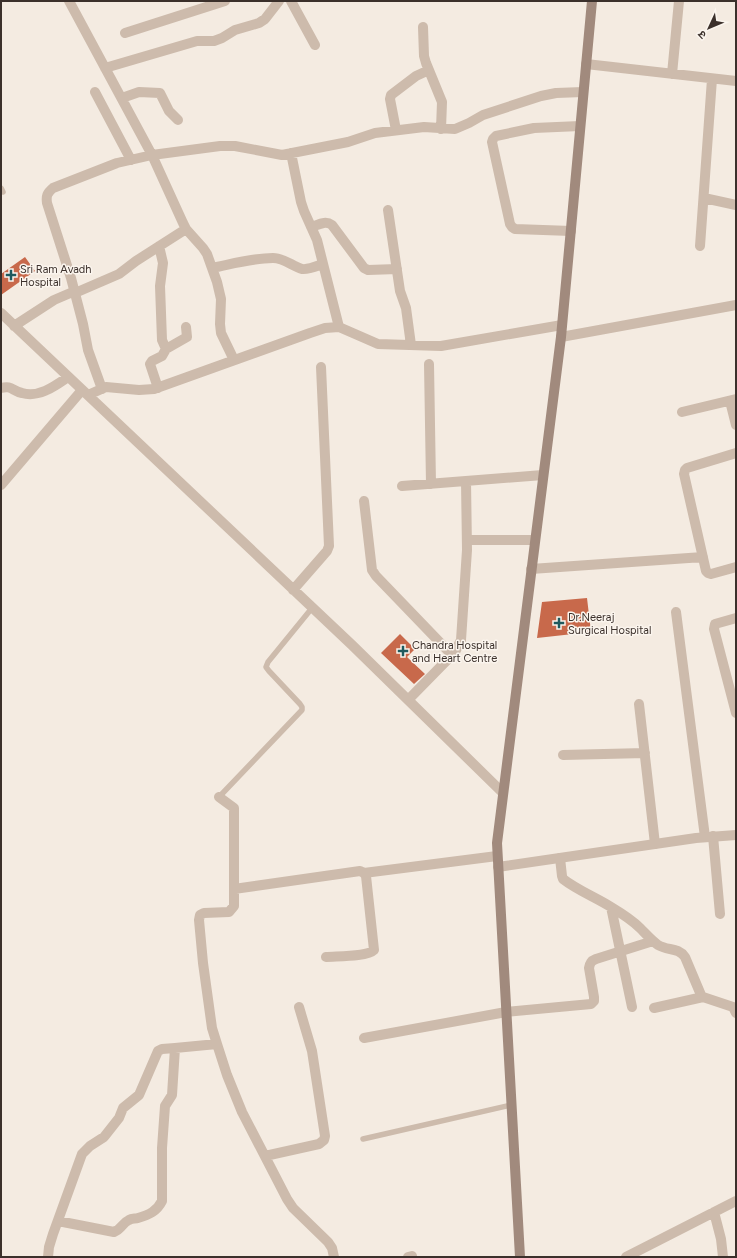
<svg xmlns="http://www.w3.org/2000/svg" width="737" height="1258" font-family="Figtree,'Noto Sans Devanagari',sans-serif">
	<style>
		.building { fill: #c8694b }
		.lines { fill: none; stroke-linecap: round; stroke-linejoin: round }
		.service { stroke: #cdbbac; stroke-width: 5.5 }
		.minor { stroke: #cdbbac; stroke-width: 10 }
		.tertiary { stroke: #cdbbac; stroke-width: 10 }
		.secondary { stroke: #a18a7d; stroke-width: 10 }
		.poi-dot { fill: #1f5a5e; stroke: #fbf5ee; stroke-width: 1.5 }
		.labels { text-anchor: middle; dominant-baseline: central; stroke-width: 3; stroke-linejoin: round; paint-order: stroke }
		.poi-label { font-size: 11px; fill: #3b302b; stroke: #fbf5ee; text-anchor: start }
	</style>
	<rect width="100%" height="100%" fill="#f4ebe1"/>
	<path class="building" d="M25 257 35 271 1 295V274Z
		M587 598 591 632 537 638 542 602Z
		M400 634 415 649 407 657 425 674 414 684 381 653Z"/>
	<g class="lines">
		<path class="service" d="M1 188 3 192
			M219 797 302 710V707L300 704 269 671 266 667 268 662 312 608
			M363 1139 511 1105"/>
		<path class="minor" d="M69 1 152 155 183 223 186 229 203 248 207 254 217 282 221 299 220 324 221 333 234 360
			M291 1 315 45
			M423 27 424 56 426 63 442 102 441 129
			M125 33 225 1
			M586 64 736 81
			M105 68 197 41H214L222 38 235 30 259 23 265 19 279 1
			M672 74 679 1
			M95 92 131 160
			M122 98 139 92 160 93 169 111 178 120
			M396 130 390 99 391 95 416 76 429 70
			M291 153 301 202 304 211 317 240 339 327
			M704 198 736 205
			M388 210 400 291 406 308 411 345
			M311 227C318 225 325 220 332 225L364 268 368 270 397 269
			M571 231 515 229 512 227 510 224 492 142 493 139 496 136 534 128 580 126
			M159 246 163 263 160 286 162 340 166 349
			M700 246 712 79
			M212 268C232 264 252 258 273 258 284 258 292 266 302 269 308 270 317 266 323 264
			M75 293 119 274 136 261 186 229
			M1 313 352 645 502 792
			M14 326 54 300 75 291
			M561 337 736 305
			M429 364 431 484
			M1 388C12 385 12 391 22 393 39 398 55 386 68 377
			M158 388 150 364 152 361 162 356 166 349 187 337 186 327
			M102 389 88 350 83 324 71 278 47 203C46 196 47 193 53 188L117 163 152 155 220 146H235L282 155 348 142 375 133 424 127 455 129 469 123 483 115 541 96 556 93 583 92
			M88 395 106 387 139 390 154 389 310 333 325 328 339 327 378 344 441 346 562 325
			M730 401 736 425
			M682 412 736 399
			M736 453 687 468 685 470 684 474 706 571 708 573 711 574 736 567
			M1 485 82 390
			M402 486 543 475
			M364 501 372 570 376 576 452 655
			M467 540H534
			M531 569 703 557
			M293 590 327 551 329 546 321 367
			M676 612 705 837
			M736 618 715 624 714 629 736 713
			M408 700 455 652 461 640 467 550 466 481
			M639 704 655 844
			M563 755 645 753
			M219 797 234 808V906L229 912 204 913 200 915 199 920 203 963 212 1028 217 1044 227 1075 242 1112 287 1199 293 1208 328 1242 332 1248 334 1257
			M713 836 720 914
			M560 858 562 876 563 879C577 890 595 897 611 907 621 913 632 920 640 928 646 934 651 940 658 945 668 951 678 947 685 957L701 995 703 997 733 1007 736 1013
			M364 873 497 856
			M234 889 360 871 364 873 366 876 374 950C367 957 337 956 326 957
			M611 907 632 1007
			M654 1008 703 997
			M364 1038 506 1012 591 1004 594 1001V997L589 968C590 963 591 961 596 959L653 941
			M265 1156 319 1144 324 1140 325 1136 312 1051 299 1007
			M714 1212 721 1239 723 1257
			M58 1221 114 1232C122 1229 122 1223 129 1220 132 1218 135 1219 138 1218 149 1215 157 1211 162 1201V1148L165 1106 172 1095 175 1048
			M48 1257 49 1247 53 1234 82 1154 90 1146 104 1137 119 1118 123 1108 139 1095 158 1051 162 1049 175 1048 217 1044
			M408 1257 412 1256
			M626 1257 736 1201"/>
		<path class="tertiary" d="M498 867 696 838 736 835"/>
		<path class="secondary" d="M520 1257 497 843 561 337 592 1"/>
	</g>
	<g class="poi-dot">
		<path d="M9 269h4v4h4v4h-4v4h-4v-4h-4v-4h4z"/>
		<path d="M557 617h4v4h4v4h-4v4h-4v-4h-4v-4h4z"/>
		<path d="M401 645h4v4h4v4h-4v4h-4v-4h-4v-4h4z"/>
	</g>
	<g class="labels">
		<g class="poi-label">
			<text x="20" y="269">Sri Ram Avadh<tspan x="20" dy="13">Hospital</tspan></text>
			<text x="568" y="617">Dr.Neeraj<tspan x="568" dy="13">Surgical Hospital</tspan></text>
			<text x="412" y="645">Chandra Hospital<tspan x="412" dy="13">and Heart Centre</tspan></text>
		</g>
	</g>
	<rect width="737" height="1258" fill="none" stroke="#3b302b" stroke-width="4"/>
	<g transform="translate(709 28) rotate(226)" stroke="#fbf5ee" stroke-width="3" paint-order="stroke">
	<path d="M0-3L7 15L0 10L-7 15Z" fill="#3b302b"/>
	<text y="-6" font-size="11" font-weight="bold" text-anchor="middle" fill="#3b302b">उ</text>
	</g>
</svg>
